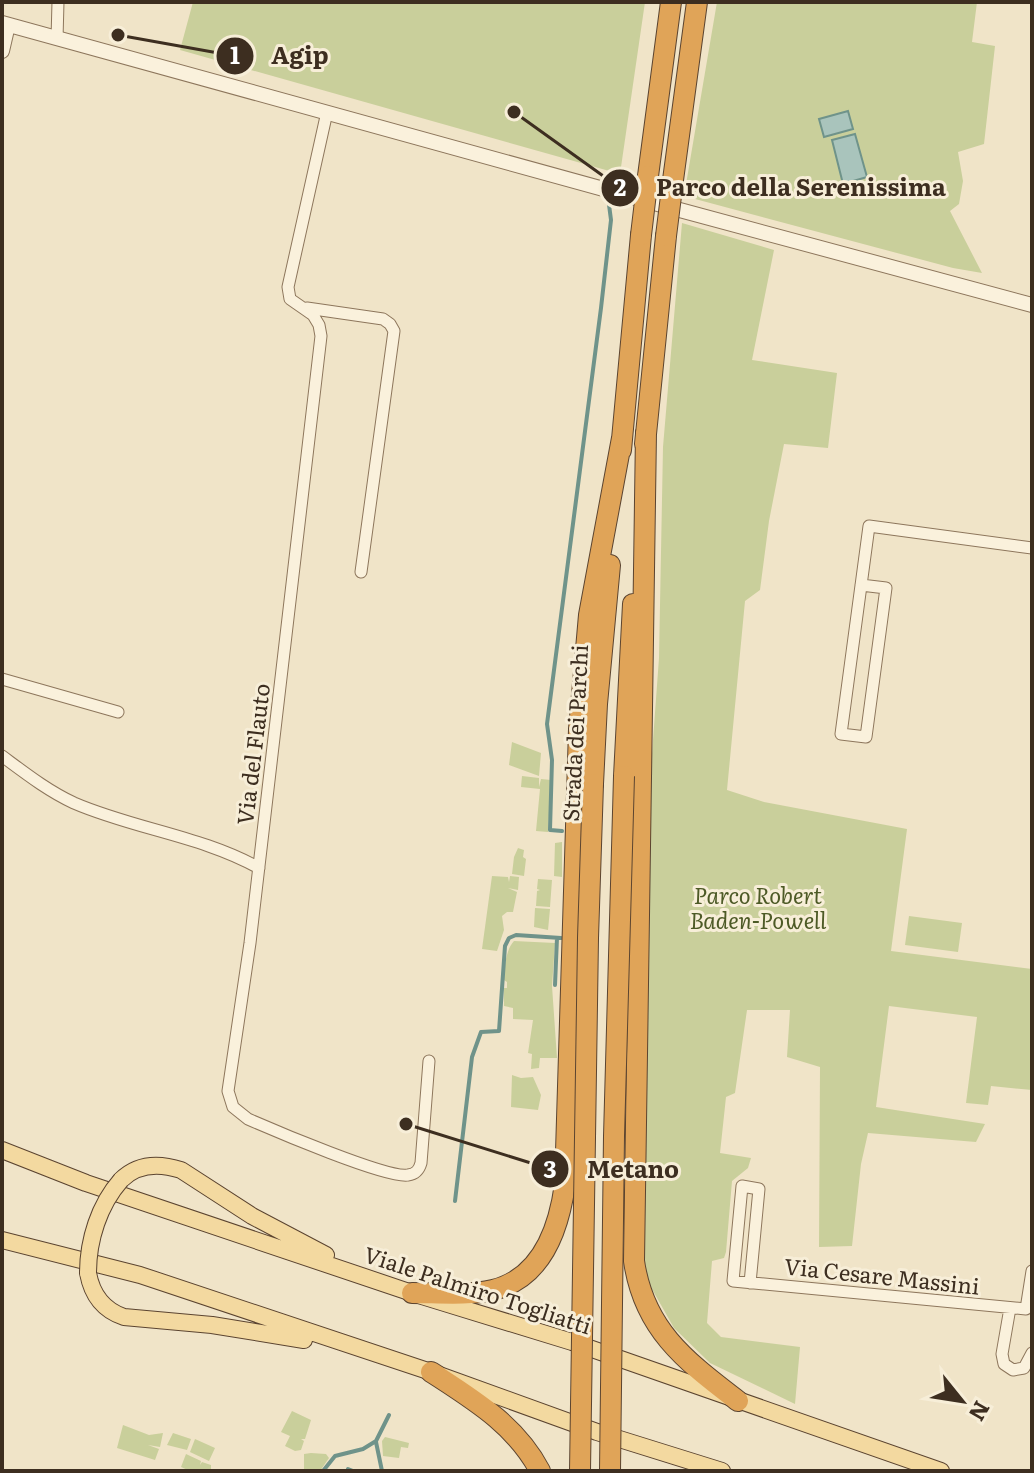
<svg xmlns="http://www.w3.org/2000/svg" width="1034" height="1473" font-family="Literata,serif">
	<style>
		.green { fill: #c9cf9b }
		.water { fill: #a9c4bc; stroke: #6f938a; stroke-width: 2 }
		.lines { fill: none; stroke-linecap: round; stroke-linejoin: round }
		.stream { stroke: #6f938a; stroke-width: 4 }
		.minor-casing { stroke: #8d765c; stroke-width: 13 }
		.tertiary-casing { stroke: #8d765c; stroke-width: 16 }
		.primary-casing { stroke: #5b4430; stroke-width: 18 }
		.motorway-casing { stroke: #5b4430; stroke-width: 22 }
		.minor { stroke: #faf1dc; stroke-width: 11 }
		.tertiary { stroke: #faf1dc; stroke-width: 14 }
		.primary { stroke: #f3d9a0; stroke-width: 16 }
		.motorway { stroke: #e0a458; stroke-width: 20 }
		.primary-bridge-casing { stroke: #5b4430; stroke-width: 18; stroke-linecap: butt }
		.motorway-bridge-casing { stroke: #5b4430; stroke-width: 22; stroke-linecap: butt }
		.primary-bridge { stroke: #f3d9a0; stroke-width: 16 }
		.motorway-bridge { stroke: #e0a458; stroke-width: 20 }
		.labels { text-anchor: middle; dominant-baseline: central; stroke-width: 6; stroke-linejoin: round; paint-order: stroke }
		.street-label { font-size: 22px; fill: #3d2e20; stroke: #f7eed8 }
		.park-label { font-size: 22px; font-style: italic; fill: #4d5a26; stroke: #f7eed8 }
		.leader { fill: none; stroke: #3d2e20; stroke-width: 3 }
		.callout-dot { fill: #3d2e20; stroke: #f7eed8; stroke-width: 3 }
		.mark-label { font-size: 24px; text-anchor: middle; font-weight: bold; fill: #fff }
		.callout-label { font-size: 24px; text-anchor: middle; font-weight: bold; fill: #3d2e20; stroke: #f7eed8; stroke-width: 6; stroke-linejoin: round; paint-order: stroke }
	</style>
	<rect width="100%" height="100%" fill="#f0e4c8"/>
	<path class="green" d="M193 2H645L620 174 180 50Z
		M717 2H977L972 42 995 46 984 144 958 152 963 181 959 204 950 211 982 273 953 268 684 196Z
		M682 223 774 250 752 360 837 373 828 448 784 444 769 521 760 590 745 601 727 790 764 802 907 829 891 951 1032 969V1090L991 1086 988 1105 966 1103 977 1017 889 1006 876 1107 985 1124 976 1142 868 1133 861 1164 852 1246 819 1247 820 1067 787 1057 790 1010H747L735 1093 726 1097 720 1153 751 1158 748 1168 732 1181 726 1252 724 1258 712 1261 707 1323 721 1337 800 1347 795 1404 710 1363 674 1328 648 1282 639 1225 649 795 659 658 663 447Z
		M512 742 541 753 539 776 509 765Z
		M522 776 539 778V787L541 779 551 780 548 832 536 831 540 789 521 787Z
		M562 842V877L554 876 555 843Z
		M518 848 524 850 523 857 526 859 524 876 512 874 514 857Z
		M492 876 508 877 509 882 510 876 519 877 518 890 508 888 517 892 513 912H507L502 916 504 930 497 951 482 949Z
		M538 879 552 880 550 907 536 906 537 891 540 890 537 889Z
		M535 908 550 909 548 930 534 927Z
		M909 916 962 923 958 952 905 945Z
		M514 941 555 943 552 986 557 1058H540L539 1068 531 1069 532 1054 528 1053 533 1020 513 1019V1008L504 1006V988H507V982L504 980C504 969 506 949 514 941Z
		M512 1075 521 1078 533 1077 541 1095 538 1110 511 1107Z
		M292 1411 311 1420 305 1439H301L304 1441 301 1450 295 1451 285 1446 290 1436 281 1432Z
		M123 1425 149 1435 163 1433 160 1447 148 1445 159 1449 155 1460 117 1448Z
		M173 1433 191 1439 187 1450 167 1445Z
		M385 1437 409 1443 408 1448 401 1447 399 1458 383 1456 382 1441Z
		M195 1439 215 1448 209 1461 190 1452Z
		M311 1453 326 1454 329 1458 320 1471H304V1454Z
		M186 1454 201 1461 200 1465 202 1462 211 1465V1471H190L181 1467Z"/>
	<path class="water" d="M848 111 853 129 824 137 819 119Z
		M855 134 867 177 843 184 832 140Z"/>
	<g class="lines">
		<path class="stream" d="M562 831 550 830 552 760 547 724 601 308 611 220 608 197
			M555 985 557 938
			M455 1201 472 1057 481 1032 499 1031 505 946 509 938 516 935 561 938
			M376 1442 382 1471
			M348 1469 353 1471
			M323 1471 335 1456 363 1449 376 1441 389 1415"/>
		<defs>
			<path id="minor" d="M57 39 58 2
				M327 112 288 287 290 299 313 315 319 325 321 336 250 943 228 1091 233 1107 248 1119C273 1130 388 1179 408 1175 416 1174 419 1170 421 1163L429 1061
				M307 308 383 319 390 324 394 331 361 572
				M861 585 886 588 866 737 841 734 869 526 1032 548
				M2 679 118 712
				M2 756C25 773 48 791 74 803 134 829 202 836 259 868
				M750 1283 759 1189 742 1186 733 1281 1026 1309 1032 1271
				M1010 1308 1002 1354 1004 1364 1013 1370 1024 1368 1032 1353"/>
			<path id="tertiary" d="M2 23 676 209 1032 305
				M2 51 8 25"/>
			<path id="primary" d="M2 1150 86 1183 412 1293 572 1342 941 1471
				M121 1180C138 1163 159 1163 181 1170L252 1216 326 1255
				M2 1240 140 1275 431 1372 597 1432 722 1471
				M88 1273C92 1295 103 1310 124 1317L212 1325 304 1340"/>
			<path id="motorway" d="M648 176 671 2
				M673 180 697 2
				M646 432 634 1261C644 1330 686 1361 738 1401
				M645 444 666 236
				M621 450 641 235
				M624 776 633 604
				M593 784 597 704 610 565
				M412 1293C438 1293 467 1296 493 1290 542 1278 559 1228 565 1184L579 729 589 615 622 438
				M431 1372C474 1400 516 1425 540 1471"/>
		</defs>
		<use href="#minor" class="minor-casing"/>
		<use href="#tertiary" class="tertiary-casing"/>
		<use href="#primary" class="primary-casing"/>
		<use href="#motorway" class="motorway-casing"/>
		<use href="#minor" class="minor"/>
		<use href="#tertiary" class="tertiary"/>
		<use href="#primary" class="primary"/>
		<use href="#motorway" class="motorway"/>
		<defs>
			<path id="primary-bridge" d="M88 1273C88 1240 99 1205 121 1180"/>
			<path id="motorway-bridge" d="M641 235 648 176
				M666 236 673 180
				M580 1471 588 938 593 784
				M610 1471 614 1136 624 776"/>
		</defs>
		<use href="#primary-bridge" class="primary-bridge-casing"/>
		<use href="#motorway-bridge" class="motorway-bridge-casing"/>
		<use href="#primary-bridge" class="primary-bridge"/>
		<use href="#motorway-bridge" class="motorway-bridge"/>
	</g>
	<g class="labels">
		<g class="street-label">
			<text transform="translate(574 733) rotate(-87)">Strada dei Parchi</text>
			<text transform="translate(252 754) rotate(-83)">Via del Flauto</text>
			<text transform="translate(882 1275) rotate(6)">Via Cesare Massini</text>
			<text transform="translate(478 1289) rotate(18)">Viale Palmiro Togliatti</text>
		</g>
		<g class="park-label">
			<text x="758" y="894">Parco Robert<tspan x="758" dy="25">Baden-Powell</tspan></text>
		</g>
	</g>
	<path class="leader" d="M118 35L235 56M514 112L620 188M406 1124L550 1169"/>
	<g class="callout-dot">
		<circle cx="118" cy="35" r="8"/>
		<circle cx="514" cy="112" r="8"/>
		<circle cx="406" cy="1124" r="8"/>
		<circle cx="235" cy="56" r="20"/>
		<circle cx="620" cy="188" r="20"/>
		<circle cx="550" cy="1169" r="20"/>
	</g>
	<g class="mark-label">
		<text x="235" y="64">1</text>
		<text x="620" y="196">2</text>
		<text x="550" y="1178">3</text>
	</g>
	<g class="callout-label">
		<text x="300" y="64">Agip</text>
		<text x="801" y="196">Parco della Serenissima</text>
		<text x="633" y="1178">Metano</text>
	</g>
	<rect width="1034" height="1473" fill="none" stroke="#3d2e20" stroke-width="8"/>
	<g transform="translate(962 1401) rotate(120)" stroke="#f7eed8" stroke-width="6" paint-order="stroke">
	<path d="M0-6L14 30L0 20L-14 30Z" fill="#3d2e20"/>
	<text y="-12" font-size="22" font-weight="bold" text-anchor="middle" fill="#3d2e20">N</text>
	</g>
</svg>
